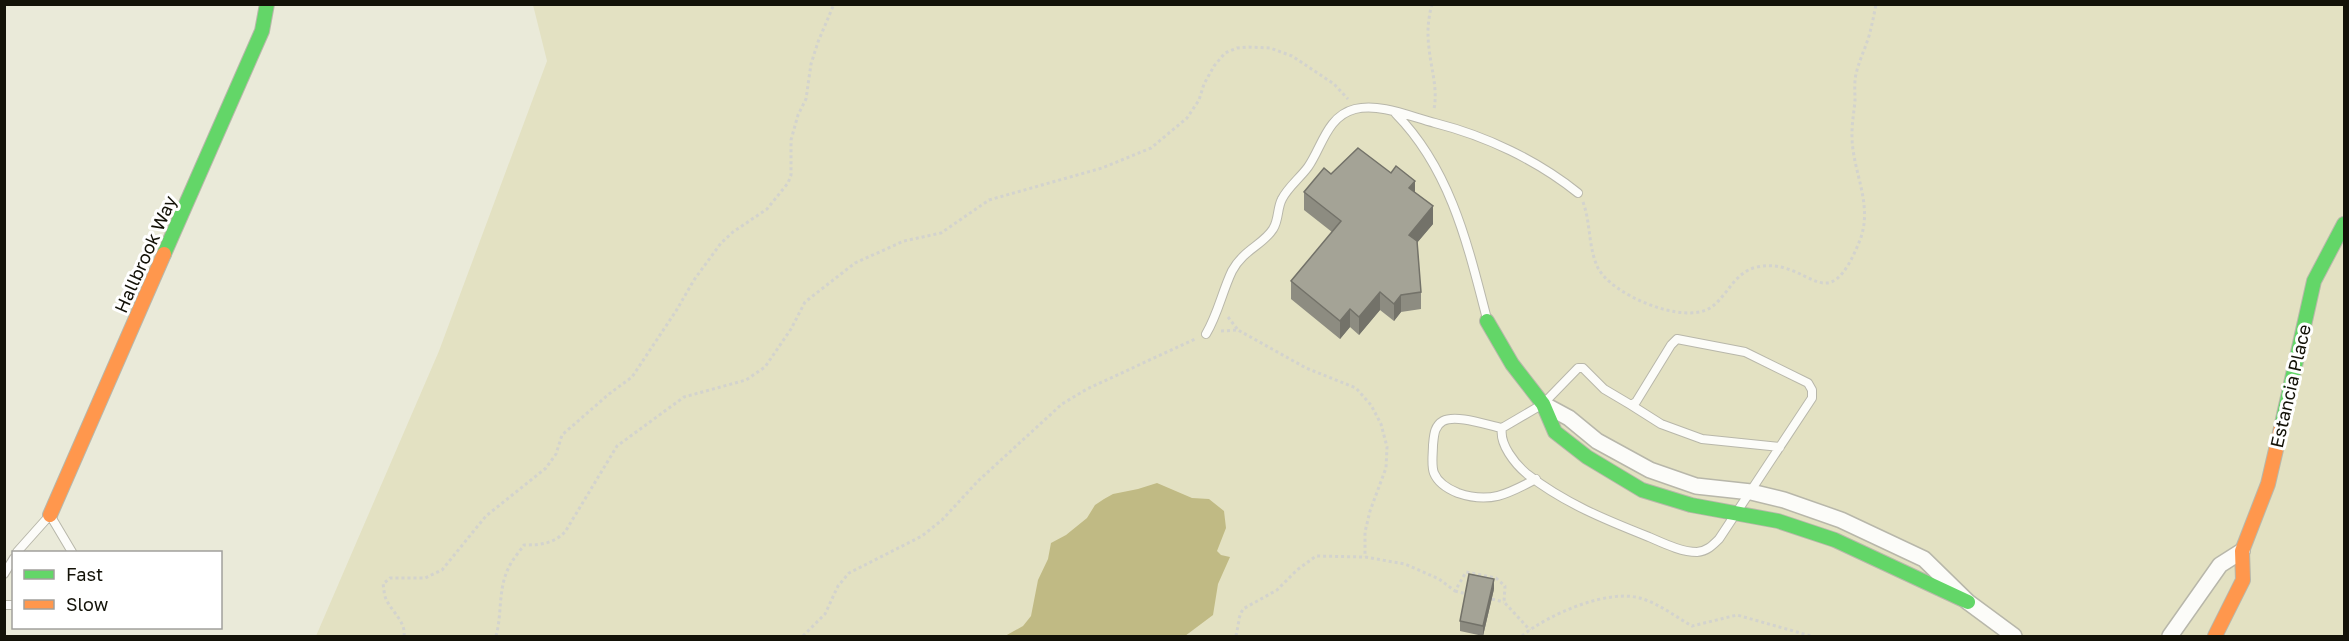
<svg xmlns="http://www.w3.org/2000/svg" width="2349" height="641" font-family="'Golos Text',sans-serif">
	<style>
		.green { fill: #e3e1c2 }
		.water { fill: #c0ba84 }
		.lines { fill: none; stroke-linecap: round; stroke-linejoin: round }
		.lane-casing { stroke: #b8b7aa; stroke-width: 10 }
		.street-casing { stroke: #b8b7aa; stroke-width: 18 }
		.fast-casing { stroke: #b8b7aa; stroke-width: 16 }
		.slow-casing { stroke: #b8b7aa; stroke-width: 16 }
		.path { stroke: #d3d3ce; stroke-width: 3; stroke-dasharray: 3 3; stroke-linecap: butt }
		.lane { stroke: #fcfcf9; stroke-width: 8 }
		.street { stroke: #fcfcf9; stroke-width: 15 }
		.fast { stroke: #63d668; stroke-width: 14 }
		.slow { stroke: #ff974d; stroke-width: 14 }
		.wall { fill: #8d8c81 }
		.shaded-wall { fill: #737269 }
		.building { fill: #a4a396; stroke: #737269; stroke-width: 1.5 }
		.labels { text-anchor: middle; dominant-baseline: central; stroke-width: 6; stroke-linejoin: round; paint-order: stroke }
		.street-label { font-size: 18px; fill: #131208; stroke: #fff }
	</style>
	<rect width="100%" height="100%" fill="#eaead9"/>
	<path class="green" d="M533 5H2344V636H316L439 351 547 61Z"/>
	<path class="water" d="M1157 483 1192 498 1209 499 1224 511 1226 528 1217 551 1221 555 1230 557 1218 584 1213 615 1185 636H1005L1023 626 1031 616 1038 580 1048 559 1051 543 1066 535 1087 518 1095 505 1104 499 1113 494 1138 489Z"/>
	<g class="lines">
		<defs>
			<path id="lane" d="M1396 114C1451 170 1468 246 1487 319
				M1206 334C1218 314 1222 292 1232 271 1244 249 1263 245 1273 229 1279 220 1277 208 1282 199 1288 187 1300 178 1308 167 1322 147 1327 116 1355 109 1381 103 1411 117 1435 123 1486 136 1537 160 1578 193
				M1677 339 1745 352 1808 383 1812 390V398L1719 539C1712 546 1707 551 1697 552 1681 552 1663 543 1649 537 1606 520 1564 503 1527 474 1515 464 1499 444 1502 428L1543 404 1578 368H1583L1604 389 1631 405 1636 402 1671 345Z
				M1631 405 1661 424 1702 439 1780 447
				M1502 428C1487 425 1456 414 1443 421 1434 426 1434 436 1433 445 1433 454 1431 465 1434 473 1438 483 1448 489 1458 493 1490 504 1508 494 1536 479
				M17 552 50 515 72 552
				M4 574 14 558
				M4 605H14"/>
			<path id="street" d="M1543 404 1569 418 1597 441 1650 470 1696 486 1751 492 1784 500 1841 520 1924 559 1968 602 2014 636
				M2170 636 2220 565 2242 551"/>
			<path id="fast" d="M164 254 262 31 267 4
				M1487 321 1512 364 1543 404 1555 432 1587 457 1642 490 1691 505 1778 521 1835 540 1968 602
				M2281 428 2314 281 2344 224"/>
			<path id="slow" d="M50 515 164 254
				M2215 636 2243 580 2242 551 2268 484 2281 428"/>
		</defs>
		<use href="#lane" class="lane-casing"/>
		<use href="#street" class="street-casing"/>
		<use href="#fast" class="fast-casing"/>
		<use href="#slow" class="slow-casing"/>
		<path class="path" d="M1432 4C1428 19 1427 33 1429 48 1431 69 1438 88 1434 109
			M1583 202C1591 224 1588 247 1598 268 1612 295 1683 325 1710 308 1728 296 1734 272 1757 267 1811 256 1826 325 1860 240 1874 203 1851 170 1852 133 1852 122 1854 112 1855 101 1855 92 1854 83 1856 74 1859 61 1865 49 1869 36 1872 25 1874 15 1876 4
			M1228 317 1238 330
			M1221 331 1238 330 1306 368 1356 388 1371 405 1381 424 1387 447 1386 468 1370 511 1365 532V557
			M1455 591 1467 594
			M1492 599 1504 602
			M404 636C406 622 392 612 386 599 384 595 384 589 383 584L390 578H425L442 570 486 516 546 468 556 454 562 435 609 394 632 377 676 311 694 280 721 243 733 232 767 209 788 183 791 175V140L798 115 806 99 811 64 818 42 834 4
			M496 636C502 615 498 590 508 569 512 560 519 552 524 545 540 545 553 544 565 532L617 446 684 397 746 380 765 367 791 329 805 302 855 263 904 241 941 233 989 200 1102 168 1151 148 1187 118 1199 100 1204 84 1214 66 1225 53 1237 48 1247 47 1270 48 1292 56 1334 84 1348 99
			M803 636 825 614 838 586 849 573 922 536 942 520 978 481 1062 404 1087 389 1195 339
			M1236 636 1240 615 1243 609 1277 590 1297 570 1316 556 1365 557 1405 564 1439 579 1455 591 1466 572 1496 578 1505 586 1504 602 1530 630
			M1522 636C1547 615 1610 587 1643 599 1661 605 1676 617 1692 626L1737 615 1811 636"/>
		<use href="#lane" class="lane"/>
		<use href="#street" class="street"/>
		<use href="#fast" class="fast"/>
		<use href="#slow" class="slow"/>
	</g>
	<path class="wall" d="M1331 174 1415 192 1433 224 1417 243 1421 292V309L1401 312 1394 321 1380 310 1359 335 1350 327 1340 339 1291 299V281L1332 232 1304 210V192Z
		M1494 589 1483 636 1460 631V621Z"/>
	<path class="shaded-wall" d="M1415 181V199L1409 188Z
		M1433 206V224L1409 252V235Z
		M1380 292V310L1359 335V317Z
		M1401 295V312L1394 321V304Z
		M1350 309V327L1340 339V321Z
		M1494 579V589L1483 636V626Z"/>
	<path class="building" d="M1358 148 1391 173 1396 166 1415 181 1409 188 1433 206 1409 235 1417 241 1421 292 1401 295 1394 304 1380 292 1359 317 1350 309 1340 321 1291 281 1341 221 1304 192 1324 168 1331 174Z
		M1469 574 1494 579 1483 626 1460 621Z"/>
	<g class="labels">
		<g class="street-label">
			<text transform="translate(145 254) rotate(-66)">Hallbrook Way</text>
			<text transform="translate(2290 386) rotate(-77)">Estancia Place</text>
		</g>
	</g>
	<rect width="2349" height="641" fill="none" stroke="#131208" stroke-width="12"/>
	<rect x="12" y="551" width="210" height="78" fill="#ffffff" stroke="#a1a09c" stroke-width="1.5"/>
	<rect x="24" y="570" width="30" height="9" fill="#63d668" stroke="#a1a09c" stroke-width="1.5"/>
	<text x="66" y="581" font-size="18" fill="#131208">Fast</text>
	<rect x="24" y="600" width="30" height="9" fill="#ff974d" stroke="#a1a09c" stroke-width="1.5"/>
	<text x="66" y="611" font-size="18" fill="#131208">Slow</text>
</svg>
